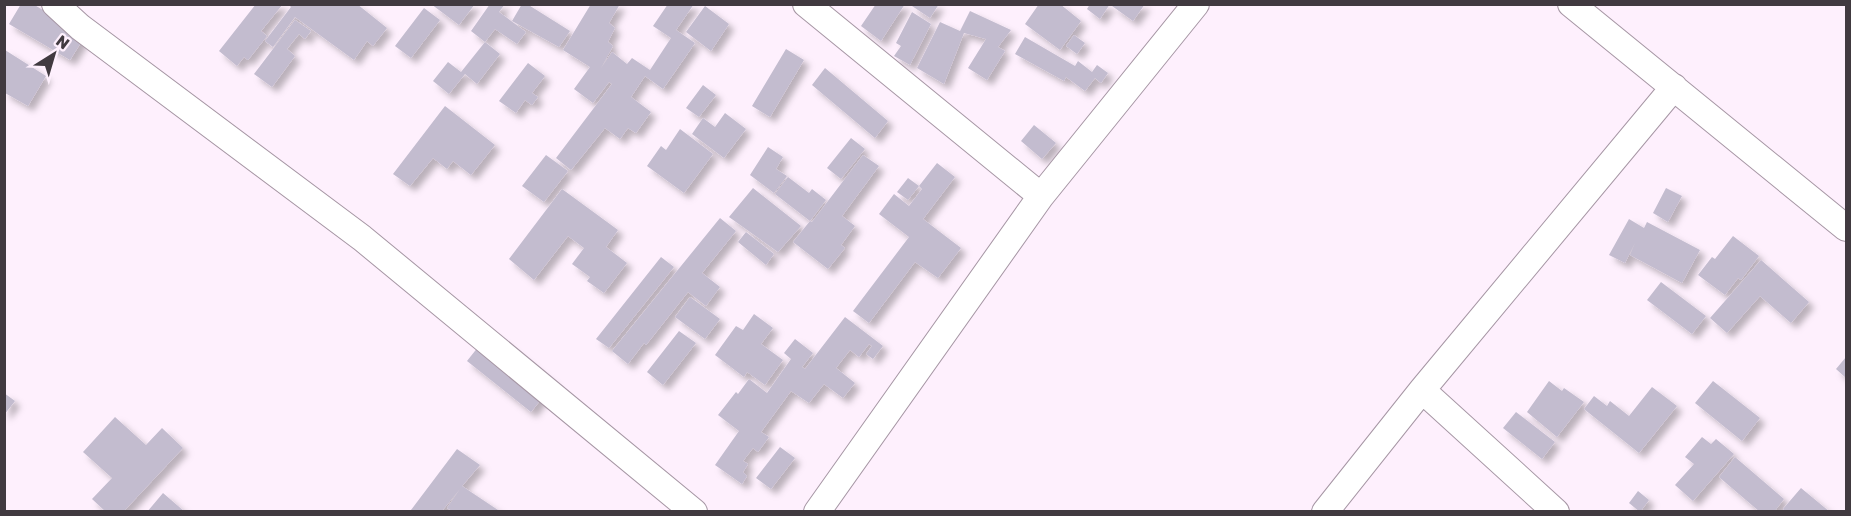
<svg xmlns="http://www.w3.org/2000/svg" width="1851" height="516" font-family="Rubik,sans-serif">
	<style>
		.building { fill: #c3bccf; filter: url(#shadow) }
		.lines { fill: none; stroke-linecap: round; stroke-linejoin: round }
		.minor-casing { stroke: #a696a4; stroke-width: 28 }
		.minor { stroke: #fff; stroke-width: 26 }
	</style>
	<defs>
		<filter id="shadow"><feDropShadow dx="5.5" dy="5.5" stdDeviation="3" flood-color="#0004"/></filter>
	</defs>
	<rect width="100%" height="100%" fill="#fef0fd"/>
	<path class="building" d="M21 4H33L85 36 70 60 9 24Z
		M256 4H283L261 31 267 36 248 60 244 57 237 66 219 51Z
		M288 4H357L387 28 373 46 367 41 354 60 295 17 273 47 265 41 291 7Z
		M431 4H475L459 25Z
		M490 4H505L499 12 526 32 517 44 495 29 485 42 471 31Z
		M522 4H527L570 31 559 47 512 21Z
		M591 4H620L609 23 615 28 608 42 613 46 601 68 612 52 627 64 632 58 650 70 671 38 653 26 668 4H694L676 30 695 43 663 89 645 76 631 97 651 112 636 133 628 128 620 139 605 128 571 170 556 158 612 84 609 82 593 103 574 89 590 67 563 50Z
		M876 4H905L881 41 861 26Z
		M909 4H939L930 18Z
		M1039 4H1060L1081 21 1060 50 1025 24Z
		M1090 4H1110L1100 19 1087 9Z
		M1114 4H1145L1133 21 1112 6Z
		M705 6 729 24 711 51 686 32Z
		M424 8 440 20 411 58 395 46Z
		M970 11 1011 30 998 47 1005 51 987 80 968 68 986 39 964 33 944 84 917 68 940 22 960 31Z
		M912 12 931 24 910 65 894 56 901 46 896 43Z
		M295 20 311 31 305 39 299 34 287 49 295 56 272 87 254 74Z
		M1074 35 1085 43 1077 54 1066 46Z
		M1025 37 1075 66 1078 61 1092 72 1097 65 1108 73 1101 83 1095 78 1085 91 1066 77 1064 81 1015 54Z
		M485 42 500 54 477 84 465 74 449 94 433 81 448 62 461 72Z
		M786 49 804 60 770 117 752 106Z
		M5 50 46 76 28 106 5 93Z
		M528 63 545 76 532 93 538 97 532 105 525 100 516 113 499 101Z
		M825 68 888 121 875 138 812 85Z
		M703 85 716 95 699 117 686 108Z
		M445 106 495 145 471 175 453 161 447 169 433 158 410 186 393 174Z
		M725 113 746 129 724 158 692 134 703 118 715 127Z
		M1034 125 1056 143 1042 159 1021 141Z
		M680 129 713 154 684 193 647 166 661 146 666 150Z
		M851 138 865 149 841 179 827 168Z
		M768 147 783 157 776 169 787 176 774 193 750 175Z
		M546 155 568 171 544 202 522 186Z
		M863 155 879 166 842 216 855 226 841 245 845 248 828 269 793 242 810 221 812 222Z
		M937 163 955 177 923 219 961 248 938 278 915 262 869 323 853 311 909 237 879 214 894 194 909 206 922 189 919 186 908 200 897 192 908 178 919 186Z
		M788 177 809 193 812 189 826 200 810 221 775 194Z
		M753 188 801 226 778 252 729 217Z
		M1666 188 1682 196 1668 222 1653 213Z
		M562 189 618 230 606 247 627 263 604 293 587 281 590 277 572 264 584 248 568 236 534 280 509 259Z
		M720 218 736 231 702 273 720 287 706 306 688 292 646 345 644 343 628 364 612 351Z
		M1629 219 1644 228 1647 222 1700 250 1682 283 1630 255 1635 243 1625 263 1609 255Z
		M746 232 774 254 766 265 738 242Z
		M1733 236 1759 256 1741 280 1738 278 1725 295 1698 275 1712 257 1715 259Z
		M661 257 674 267 609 348 596 339Z
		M1761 260 1809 302 1791 323 1760 296 1727 333 1710 318Z
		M1661 282 1706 316 1692 334 1647 300Z
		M690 297 720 319 705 339 675 317Z
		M754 314 773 328 761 344 783 360 765 385 747 372 744 377 715 355 736 326 743 330Z
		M845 317 883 346 873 359 866 354 872 346 869 344 859 357 850 350 836 368 855 383 843 398 824 384 809 403 791 391 761 432 769 437 758 452 753 448 743 461 748 464 743 472 747 476 742 484 715 465 739 431 718 415 736 392 738 394 749 379 767 393 791 359 784 353 795 339 813 353 802 367 805 369Z
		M679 331 696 343 663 385 647 372Z
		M490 332 554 383 531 412 467 361Z
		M1846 357V378L1836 369Z
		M1549 381 1562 391 1564 388 1584 402 1557 437 1527 412Z
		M1713 381 1760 418 1742 441 1695 403Z
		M1652 387 1677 406 1639 453 1584 409 1594 396 1607 406 1610 401 1629 416Z
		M4 393 15 401 4 415Z
		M1516 412 1555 442 1542 459 1503 428Z
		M115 417 146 445 162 428 183 448 123 512H106L92 499 112 478 83 452Z
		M1702 437 1711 444 1716 439 1734 454 1693 501 1675 485 1694 464 1685 457Z
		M780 447 795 458 771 489 756 478Z
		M457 449 480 465 462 486 501 512H454L447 508 460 489 441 512H413L411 510Z
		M1735 457 1784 499 1774 512H1760L1719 477Z
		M1801 488 1830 512H1786L1783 509Z
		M1638 491 1649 500 1640 512 1629 503Z
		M163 493 185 512H147Z"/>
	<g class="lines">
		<defs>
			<path id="minor" d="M55 4 80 27 362 238 694 512
				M806 4 1041 196
				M1571 4 1846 228
				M1422 390 1556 512
				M817 512 1041 196 1196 4
				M1325 512 1422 390 1674 87"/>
		</defs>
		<use href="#minor" class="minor-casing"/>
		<use href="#minor" class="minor"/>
	</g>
	<rect width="1851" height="516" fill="none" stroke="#413a40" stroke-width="12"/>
	<g transform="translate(54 54) rotate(37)" stroke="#fef0fd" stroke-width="4.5" paint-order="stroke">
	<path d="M0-4.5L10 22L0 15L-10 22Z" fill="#413a40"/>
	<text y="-9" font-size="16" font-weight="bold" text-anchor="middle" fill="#413a40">N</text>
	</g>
</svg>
